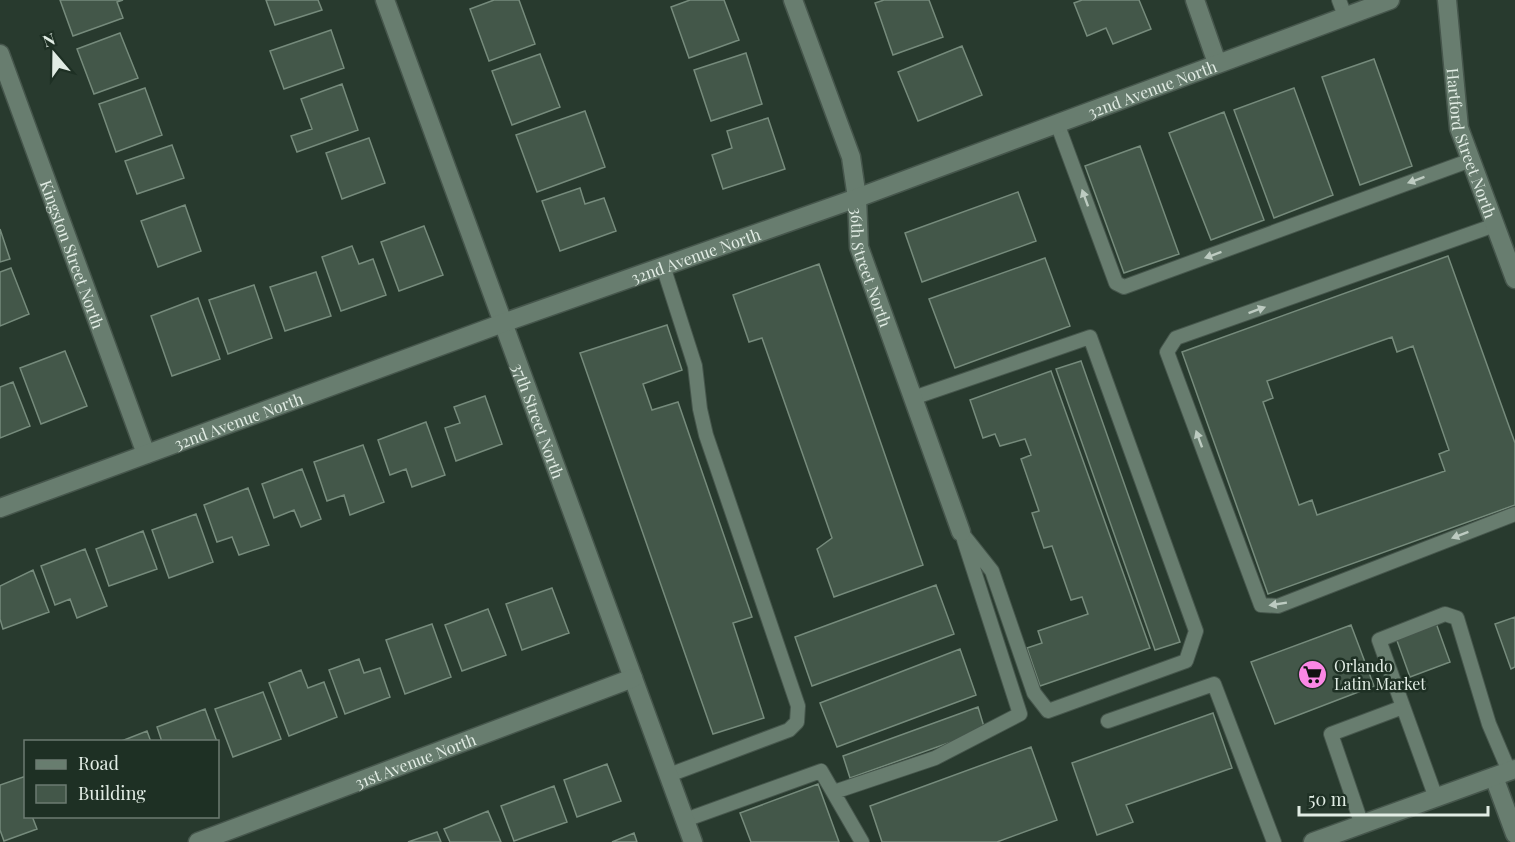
<svg xmlns="http://www.w3.org/2000/svg" width="1515" height="842" font-family="'Playfair Display',serif">
	<style>
		.building { fill: #435749; stroke: #768b7c; stroke-width: 1.5; fill-rule: evenodd }
		.lines { fill: none; stroke-linecap: round; stroke-linejoin: round }
		.lane-casing { stroke: #46564c; stroke-width: 16 }
		.street-casing { stroke: #46564c; stroke-width: 21 }
		.secondary-casing { stroke: #46564c; stroke-width: 21 }
		.lane { stroke: #687d6f; stroke-width: 14 }
		.street { stroke: #687d6f; stroke-width: 18 }
		.secondary { stroke: #687d6f; stroke-width: 18 }
		.oneway { fill: #bdcbc1 }
		.labels { text-anchor: middle; dominant-baseline: central; stroke-width: 5; stroke-linejoin: round; paint-order: stroke }
		.street-label { font-size: 16px; fill: #e1ece4; stroke: #1e3024 }
		.poi-label { font-size: 16px; fill: #e1ece4; stroke: #1e3024; text-anchor: start }
	</style>
	<rect width="100%" height="100%" fill="#283a2e"/>
	<path class="building" d="M60 0H123L117 2 123 18 73 36Z
		M266 0H318L322 10 275 25Z
		M494 0H519L535 44 489 61 470 9Z
		M690 0H724L739 40 689 58 671 7Z
		M884 0H929L943 37 893 55 875 3Z
		M1082 0H1139L1151 29 1113 44 1106 28 1087 36 1074 3Z
		M331 30 344 68 284 89 270 51Z
		M120 33 138 78 94 94 77 49Z
		M962 46 982 95 918 121 898 72Z
		M746 53 762 104 711 121 694 70Z
		M540 54 560 107 512 125 492 71Z
		M1374 59 1412 166 1360 185 1322 77Z
		M342 84 358 130 297 152 291 136 312 129 301 99Z
		M145 88 162 135 116 152 99 104Z
		M1294 88 1333 195 1274 218 1234 110Z
		M585 111 605 167 537 192 516 135Z
		M1224 112 1264 220 1211 240 1169 133Z
		M768 118 785 169 723 189 712 155 732 148 727 131Z
		M369 138 385 183 342 199 326 153Z
		M172 145 184 178 137 194 125 161Z
		M1140 146 1179 254 1124 273 1085 166Z
		M580 188 585 204 604 198 616 231 560 251 542 201Z
		M1018 192 1036 241 922 282 905 233Z
		M185 205 201 251 158 267 141 221Z
		M424 226 443 275 399 291 381 242Z
		M0 229 10 259 0 262Z
		M352 246 359 264 373 259 386 295 341 311 322 257Z
		M1448 256 1515 443V505L1268 594 1182 352ZM1392 337 1397 352 1413 346 1449 450 1439 454 1445 471 1317 515 1312 500 1299 505 1263 402 1273 398 1267 381Z
		M1045 258 1070 326 955 368 929 299Z
		M819 264 923 565 834 597 817 549 832 538 762 338 749 342 733 295Z
		M11 268 29 314 0 326V272Z
		M316 272 331 316 285 331 270 287Z
		M254 285 272 338 228 354 209 300Z
		M198 298 220 359 172 376 151 316Z
		M667 325 682 370 643 384 652 410 678 402 752 617 733 623 764 718 713 734 580 353Z
		M65 351 87 406 41 424 20 368Z
		M1081 361 1180 642 1155 650 1056 369Z
		M1051 371 1150 648 1040 686 1027 648 1042 643 1038 631 1088 614 1082 597 1071 600 1052 546 1044 548 1032 513 1039 511 1021 459 1031 455 1025 439 1000 446 995 434 983 438 970 400Z
		M13 382 30 426 0 438V387Z
		M485 396 502 444 456 461 445 428 460 423 454 407Z
		M426 422 445 475 412 487 406 469 390 475 378 440Z
		M363 445 384 502 350 515 344 495 327 501 314 462Z
		M302 469 321 519 301 527 294 510 274 518 262 484Z
		M248 488 269 545 239 555 232 537 217 542 204 505Z
		M196 514 213 562 169 578 152 530Z
		M143 531 157 569 109 586 96 549Z
		M85 549 107 606 77 618 70 599 55 605 41 566Z
		M33 570 49 612 3 629 0 619V586Z
		M936 585 954 634 812 686 795 637Z
		M552 588 569 633 522 650 506 604Z
		M488 609 506 655 462 671 445 625Z
		M1515 617V667L1511 669 1495 624Z
		M1436 623 1450 662 1410 677 1396 638Z
		M432 624 451 677 405 694 386 640Z
		M1351 625 1374 686 1275 724 1251 662Z
		M960 649 976 695 837 747 820 703Z
		M359 659 364 673 380 668 390 697 345 714 329 670Z
		M301 670 308 688 324 682 337 717 289 736 269 683Z
		M263 692 281 739 233 757 215 709Z
		M978 707 985 730 850 778 843 756Z
		M205 709 217 742H162L157 727Z
		M1213 713 1232 768 1126 805 1133 822 1097 835 1072 763Z
		M147 731 151 742H119Z
		M1031 747 1057 820 997 842H882L870 806Z
		M607 764 621 801 577 817 564 780Z
		M26 776V816H32L37 829 4 841 0 830V785Z
		M818 784 839 842H751L740 813Z
		M554 786 567 822 514 841 501 806Z
		M488 811 501 842H450L444 829Z
		M437 832 441 842H408Z
		M634 833 637 842H612Z"/>
	<g class="lines">
		<defs>
			<path id="lane" d="M1339 0 1345 16
				M1057 123 1116 283 1124 287 1471 160
				M1495 225 1176 338 1167 352 1261 605 1278 606 1515 514
				M663 266 695 366 700 409 706 435 798 706 797 722 789 730 669 775
				M913 398 1090 337 1196 631 1186 661 1048 711 1034 693 992 571 961 532
				M1108 721 1214 684 1274 842
				M834 792 935 758 1020 714 964 540
				M1436 798 1379 640 1445 614 1457 618 1489 724 1509 771
				M685 820 821 771 862 842
				M1362 825 1331 734 1403 707"/>
			<g id="street">
				<path id="s1" d="M385 0 693 842"/>
				<path id="s2" d="M793 0 851 157 857 198 859 247 961 532"/>
				<path d="M1195 0 1217 63"/>
				<path id="s3" d="M1447 0 1459 128 1515 279"/>
				<path id="s4" d="M0 54 146 454"/>
				<path id="s5" d="M0 508 503 323 857 198 1390 0"/>
				<path d="M1494 777 1515 834"/>
				<path id="s6" d="M198 842 633 678"/>
			</g>
			<path id="secondary" d="M1313 842 1515 769"/>
		</defs>
		<use href="#lane" class="lane-casing"/>
		<use href="#street" class="street-casing"/>
		<use href="#secondary" class="secondary-casing"/>
		<use href="#lane" class="lane"/>
		<use href="#street" class="street"/>
		<use href="#secondary" class="secondary"/>
	</g>
	<defs><path id="oneway-solid" d="M-6-.8H1V-3.2L6.5 0L1 3.2V.8H-6Z" transform="scale(1.5)"/></defs>
	<g class="oneway">
		<use href="#oneway-solid" transform="translate(1416 180) rotate(160)"/>
		<use href="#oneway-solid" transform="translate(1085 198) rotate(-110)"/>
		<use href="#oneway-solid" transform="translate(1213 255) rotate(160)"/>
		<use href="#oneway-solid" transform="translate(1257 310) rotate(-20)"/>
		<use href="#oneway-solid" transform="translate(1199 439) rotate(-110)"/>
		<use href="#oneway-solid" transform="translate(1460 535) rotate(159)"/>
		<use href="#oneway-solid" transform="translate(1278 604) rotate(171)"/>
	</g>
	<defs>
		<symbol id="supermarket-disc" viewBox="-11 -11 22 22"><circle r="9.5" fill="#fb87e5" stroke="#1e3024"/><path d="M-6-5.5h2.5l.6 2H6L4.5 2H-2.5L-4.4-4H-6ZM-1.5 3.2a1.3 1.3 0 1 0 .1 0ZM3 3.2a1.3 1.3 0 1 0 .1 0Z" fill="#111"/></symbol>
	</defs>
	<g fill-rule="evenodd">
		<use href="#supermarket-disc" x="1296" y="658" width="33" height="33"/>
	</g>
	<g class="labels">
		<g class="street-label">
			<text stroke="none"><textPath href="#s5" startOffset="1226">32nd Avenue North</textPath></text>
			<text stroke="none"><textPath href="#s3" startOffset="146">Hartford Street North</textPath></text>
			<text stroke="none"><textPath href="#s4" startOffset="213">Kingston Street North</textPath></text>
			<text stroke="none"><textPath href="#s5" startOffset="740">32nd Avenue North</textPath></text>
			<text stroke="none"><textPath href="#s2" startOffset="280">36th Street North</textPath></text>
			<text stroke="none"><textPath href="#s5" startOffset="254">32nd Avenue North</textPath></text>
			<text stroke="none"><textPath href="#s1" startOffset="448">37th Street North</textPath></text>
			<text stroke="none"><textPath href="#s6" startOffset="232">31st Avenue North</textPath></text>
		</g>
		<g class="poi-label">
			<text x="1334" y="665">Orlando<tspan x="1334" dy="18">Latin Market</tspan></text>
		</g>
	</g>
	<rect x="24" y="740" width="195" height="78" fill="#1e3024" stroke="#6c7b71" stroke-width="1.5"/>
	<rect x="36" y="760" width="30" height="9" fill="#687d6f" stroke="#6c7b71" stroke-width="1.5"/>
	<text x="78" y="770" font-size="18" fill="#e1ece4">Road</text>
	<rect x="36" y="785" width="30" height="18" fill="#435749" stroke="#6c7b71" stroke-width="1.5"/>
	<text x="78" y="800" font-size="18" fill="#e1ece4">Building</text>
	<g transform="translate(54 54) rotate(340)" stroke="#1e3024" stroke-width="4.5" paint-order="stroke">
	<path d="M0-4.5L10 22L0 15L-10 22Z" fill="#e1ece4"/>
	<text y="-9" font-size="16" font-weight="bold" text-anchor="middle" fill="#e1ece4">N</text>
	</g>
	<path d="M1299 806v9h189v-9" fill="none" stroke="#e1ece4" stroke-width="3"/>
	<text x="1308" y="806" font-size="18" fill="#e1ece4" stroke="#1e3024" stroke-width="4.5" paint-order="stroke">50 m</text>
</svg>
